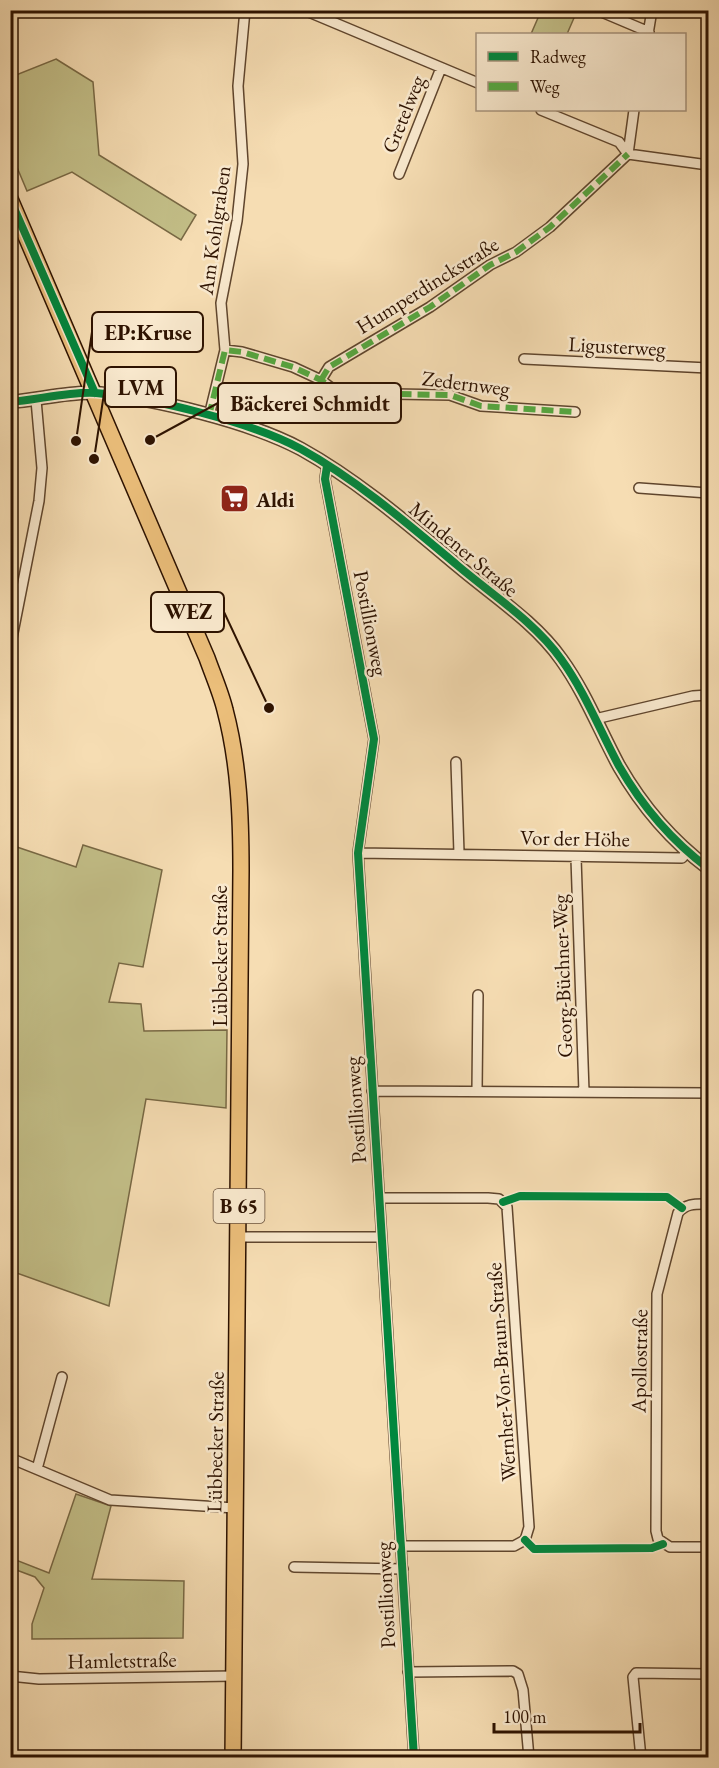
<svg xmlns="http://www.w3.org/2000/svg" width="719" height="1768" font-family="'EB Garamond',serif">
	<style>
		.green { fill: #c3bf88; stroke: #786844; stroke-width: 1.5 }
		.lines { fill: none; stroke-linecap: round; stroke-linejoin: round }
		.minor-casing { stroke: #5f452d; stroke-width: 12 }
		.tertiary-casing { stroke: #5f452d; stroke-width: 15 }
		.primary-casing { stroke: #2d1200; stroke-width: 18 }
		.minor { stroke: #f9e9ce; stroke-width: 9 }
		.tertiary { stroke: #f9e9ce; stroke-width: 12 }
		.primary { stroke: #ebbe7a; stroke-width: 15 }
		.quiet { stroke: #54a840; stroke-width: 6; stroke-dasharray: 12 6; stroke-linecap: butt }
		.cycleway-casing { stroke: #f9e9ce; stroke-width: 11 }
		.cycleway { stroke: #00873e; stroke-width: 8 }
		.labels { text-anchor: middle; dominant-baseline: central; stroke-width: 5; stroke-linejoin: round; paint-order: stroke }
		.shield { fill: #f9e9ce; stroke: #6a523e; stroke-width: 1.5 }
		.shield-label { font-size: 20px; font-weight: bold; fill: #2d1200 }
		.street-label { font-size: 21px; fill: #2d1200; stroke: #f9e9ce }
		.poi-label { font-size: 21px; font-weight: bold; fill: #2d1200; stroke: #f9e9ce; text-anchor: start }
		.leader { fill: none; stroke: #2d1200; stroke-width: 2 }
		.callout-dot { fill: #2d1200; stroke: #f9e9ce; stroke-width: 2 }
		.callout { fill: #f9e9ce; stroke: #2d1200; stroke-width: 2 }
		.callout-label { font-size: 22px; text-anchor: middle; font-weight: bold; fill: #2d1200 }
	</style>
	<rect width="100%" height="100%" fill="#f6ddb3"/>
	<filter id="stains"><feTurbulence type="fractalNoise" baseFrequency=".00333" numOctaves="4"/><feColorMatrix values="0 0 0 0 .2 0 0 0 0 .09 0 0 0 0 .02 0 0 0 .5 -.17"/></filter>
	<radialGradient id="worn" r=".72"><stop offset=".6" stop-color="#630" stop-opacity="0"/><stop offset="1" stop-color="#630" stop-opacity=".3"/></radialGradient>
	<path class="green" d="M541 11 576 10 577 11 567 34H531Z
		M56 59 93 82 99 155 196 215 181 240 72 172 27 191 11 153V77Z
		M11 845 76 867 83 845 162 870 143 967 119 963 109 1002 141 1004 144 1031 227 1030 226 1108 146 1099 109 1306 11 1271Z
		M76 1494 111 1506 92 1579 184 1581 183 1638 32 1639V1624L44 1588 35 1577 11 1568V1558L49 1573Z"/>
	<g class="lines">
		<defs>
			<path id="minor" d="M304 10 478 83
				M597 10 649 32
				M648 34 652 10
				M541 110 619 142 628 154
				M628 154 708 165
				M628 154 634 110
				M399 174 441 68
				M225 350 242 352 293 367 321 380 338 393 450 395 481 406 575 412
				M524 359 708 368
				M321 380 329 367 430 307 490 265 516 252 550 227 628 154
				M209 416 225 350 221 303 237 221 243 164 238 86 245 10
				M327 466 325 479 374 739 358 853 414 1758
				M639 488 708 493
				M10 648 39 501 42 468 36 400
				M595 719 693 696 708 695
				M456 762 459 853
				M358 853 682 858 687 852
				M576 858 584 1092
				M372 1091 708 1093
				M477 1091 478 995
				M380 1198H488L499 1199 507 1207 529 1527 525 1540 514 1546H401
				M708 1204C696 1204 686 1203 678 1213L657 1294 656 1531 658 1539 670 1547H708
				M238 1237H381
				M10 1458 110 1500 235 1508
				M37 1469 62 1377
				M294 1567 403 1569
				M408 1672 513 1671 518 1674 523 1690 529 1758
				M10 1676 39 1679 234 1676
				M641 1758 633 1677 636 1673 708 1674"/>
			<path id="tertiary" d="M10 402C37 400 71 391 96 393 153 398 251 422 301 449 357 480 408 524 457 565 491 594 535 622 561 659 585 692 600 731 619 766 642 806 672 841 708 868"/>
			<path id="primary" d="M10 199 207 658C213 675 221 693 225 710 239 763 241 817 241 870L233 1758"/>
		</defs>
		<use href="#minor" class="minor-casing"/>
		<use href="#tertiary" class="tertiary-casing"/>
		<use href="#primary" class="primary-casing"/>
		<use href="#minor" class="minor"/>
		<use href="#tertiary" class="tertiary"/>
		<use href="#primary" class="primary"/>
		<path class="quiet" d="M321 380 329 367 430 307 490 265 516 252 550 227 628 154
			M209 416 225 350 242 352 293 367 321 380 338 393 450 395 481 406 575 412"/>
		<defs>
			<path id="cycleway" d="M10 199 95 393
				M10 402C37 400 71 391 96 393 153 398 251 422 301 449 357 480 408 524 457 565 491 594 535 622 561 659 585 692 600 731 619 766 642 806 672 841 708 868
				M327 466 325 479 374 739 358 853 414 1758
				M503 1202 520 1196 667 1197 682 1208
				M525 1540 534 1549 652 1548 663 1544"/>
		</defs>
		<use href="#cycleway" class="cycleway-casing"/>
		<use href="#cycleway" class="cycleway"/>
	</g>
	<defs>
		<symbol id="supermarket-square" viewBox="-11 -11 22 22"><rect x="-9" y="-9" width="18" height="18" rx="4" fill="#8f2418" stroke="#f9e9ce"/><path d="M-6-5.5h2.5l.6 2H6L4.5 2H-2.5L-4.4-4H-6ZM-1.5 3.2a1.3 1.3 0 1 0 .1 0ZM3 3.2a1.3 1.3 0 1 0 .1 0Z" fill="#fff"/></symbol>
	</defs>
	<g fill-rule="evenodd">
		<use href="#supermarket-square" x="218" y="482" width="33" height="33"/>
	</g>
	<g class="labels">
		<rect class="shield" x="213.5" y="1189" width="51" height="34" rx="4.5"/>
		<g class="shield-label">
			<text x="239" y="1206">B 65</text>
		</g>
		<g class="street-label">
			<text transform="translate(403 114) rotate(-68)">Gretelweg</text>
			<text transform="translate(214 230) rotate(-82)">Am Kohlgraben</text>
			<text transform="translate(427 285) rotate(-32)">Humperdinckstraße</text>
			<text transform="translate(617 346) rotate(3)">Ligusterweg</text>
			<text transform="translate(466 383) rotate(7)">Zedernweg</text>
			<text transform="translate(464 549) rotate(40)">Mindener Straße</text>
			<text transform="translate(371 623) rotate(79)">Postillionweg</text>
			<text transform="translate(575 838) rotate(1)">Vor der Höhe</text>
			<text transform="translate(219 956) rotate(-90)">Lübbecker Straße</text>
			<text transform="translate(562 976) rotate(-92)">Georg-Büchner-Weg</text>
			<text transform="translate(355 1110) rotate(-94)">Postillionweg</text>
			<text transform="translate(639 1361) rotate(-89)">Apollostraße</text>
			<text transform="translate(501 1372) rotate(-94)">Wernher-Von-Braun-Straße</text>
			<text transform="translate(215 1442) rotate(-89)">Lübbecker Straße</text>
			<text transform="translate(385 1595) rotate(-93)">Postillionweg</text>
			<text transform="translate(122 1660) rotate(-1)">Hamletstraße</text>
		</g>
		<g class="poi-label">
			<text x="256" y="499">Aldi</text>
		</g>
	</g>
	<path class="leader" d="M76 441L92 332M94 459L105 387M150 440L218 403M269 708L224 612"/>
	<g class="callout-dot">
		<circle cx="76" cy="441" r="6"/>
		<circle cx="94" cy="459" r="6"/>
		<circle cx="150" cy="440" r="6"/>
		<circle cx="269" cy="708" r="6"/>
	</g>
	<g class="callout">
		<rect x="92" y="312" width="111" height="40" rx="6"/>
		<rect x="105" y="367" width="71" height="40" rx="6"/>
		<rect x="218" y="383" width="183" height="40" rx="6"/>
		<rect x="151" y="592" width="73" height="40" rx="6"/>
	</g>
	<g class="callout-label">
		<text x="148" y="340">EP:Kruse</text>
		<text x="141" y="395">LVM</text>
		<text x="310" y="411">Bäckerei Schmidt</text>
		<text x="188" y="619">WEZ</text>
	</g>
	<rect width="719" height="1768" fill="none" stroke="#f6ddb3" stroke-width="36"/>
	<rect x="12" y="12" width="695" height="1744" fill="none" stroke="#2d1200" stroke-width="3"/>
	<rect x="18" y="18" width="683" height="1732" fill="none" stroke="#2d1200" stroke-width="1.5"/>
	<rect x="476" y="33" width="210" height="78" fill="#f9e9ce" stroke="#a7937c" stroke-width="1.5"/>
	<rect x="488" y="52" width="30" height="9" fill="#00873e" stroke="#a7937c" stroke-width="1.5"/>
	<text x="530" y="63" font-size="18" fill="#2d1200">Radweg</text>
	<rect x="488" y="82" width="30" height="9" fill="#54a840" stroke="#a7937c" stroke-width="1.5"/>
	<text x="530" y="93" font-size="18" fill="#2d1200">Weg</text>
	<path d="M494 1723v9h146v-9" fill="none" stroke="#2d1200" stroke-width="3"/>
	<text x="503" y="1723" font-size="18" fill="#2d1200" stroke="#f9e9ce" stroke-width="4.5" paint-order="stroke">100 m</text>
	<rect width="100%" height="100%" filter="url(#stains)"/>
	<rect width="100%" height="100%" fill="url(#worn)"/>
</svg>
